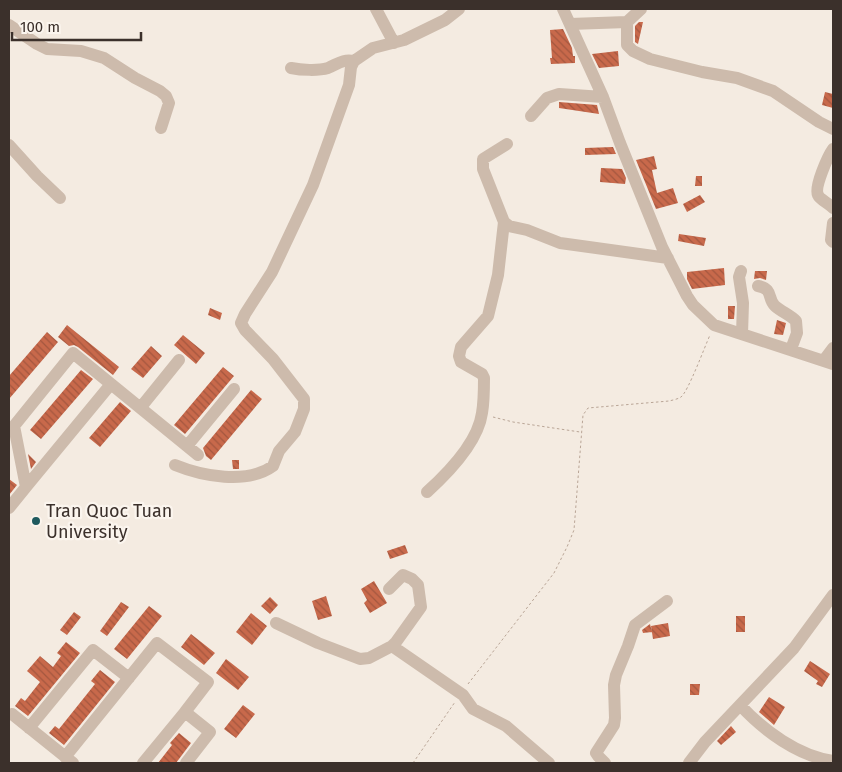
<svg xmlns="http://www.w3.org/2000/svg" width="842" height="772" font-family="'Fira Sans',sans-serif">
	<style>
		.building { fill: url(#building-back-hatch) }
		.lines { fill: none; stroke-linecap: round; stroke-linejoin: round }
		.path { stroke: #b9a596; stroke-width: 1; stroke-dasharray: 2.5 2.5; stroke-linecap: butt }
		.minor { stroke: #cdbbac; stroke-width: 12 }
		.poi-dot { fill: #1f5a5e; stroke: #fbf5ee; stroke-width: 2 }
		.labels { text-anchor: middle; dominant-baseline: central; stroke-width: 4.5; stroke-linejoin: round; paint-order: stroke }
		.poi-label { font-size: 18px; fill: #3b302b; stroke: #fbf5ee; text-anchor: start }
	</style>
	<defs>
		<pattern id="building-back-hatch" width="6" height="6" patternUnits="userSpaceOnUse" patternTransform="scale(1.25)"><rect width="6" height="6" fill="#c8694b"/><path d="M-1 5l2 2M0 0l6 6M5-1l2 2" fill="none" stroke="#a4573f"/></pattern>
	</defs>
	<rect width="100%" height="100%" fill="#f4ebe1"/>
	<path class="building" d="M639 22H643L638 44 635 42V26Z
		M563 29 572 48 573 56H575V63L551 64 550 58H552L550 30Z
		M618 51 619 66 599 68 592 54Z
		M825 92 833 94V108L822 105Z
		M559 102 597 105 599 114 559 108Z
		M613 147 616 154 585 155V148Z
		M654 156 657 169 652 170 657 193 673 188 678 203 656 209 636 160Z
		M601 168 622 169 626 178 625 184 600 182Z
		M696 176H702V186H695Z
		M700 195 705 202 687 212 683 204Z
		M679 234 706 238 704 246 678 241Z
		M724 268 725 285 692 289 687 279V272Z
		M755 271H767L766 280 760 278 754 279Z
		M728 306H735L734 319H728Z
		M210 308 222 313 220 320 208 315Z
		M777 320 786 323 783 335 774 334Z
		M67 325 119 367 113 375 78 347 74 345 69 346 58 337Z
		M47 332 58 342 9 399V376Z
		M183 335 205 353 196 364 174 345Z
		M151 346 162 356 143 378 131 369Z
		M223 367 234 376 185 434 174 425Z
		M81 370 93 379 41 439 30 430Z
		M251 390 262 399 211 460 206 456 203 448Z
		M120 402 131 411 100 447 89 438Z
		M28 454 36 462 31 469Z
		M232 460H239V469H233Z
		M9 479 17 485 9 495Z
		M405 545 408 553 390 559 387 551Z
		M374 581 387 603 370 613 364 603 367 600 361 589Z
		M326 596 332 616 318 620 312 601Z
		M270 597 278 605 270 614 261 606Z
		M121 602 129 607 107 636 100 631Z
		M149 606 162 616 127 659 114 649Z
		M74 612 81 617 67 635 60 630Z
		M251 613 267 626 252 645 236 632Z
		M736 616H745V632H736Z
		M668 623 670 636 653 639 651 626Z
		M650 624 652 632 643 633 642 630Z
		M191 634 215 653 204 665 181 647Z
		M66 642 80 653 28 716 15 706 21 698 25 701 40 682 27 671 40 656 53 667 61 656 57 653Z
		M226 659 249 677 238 690 216 673Z
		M810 661 830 674 822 687 816 684 818 681 804 671Z
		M100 670 115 682 64 745 49 733 55 726 59 729 95 684 91 681Z
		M690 684H700L699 695H690Z
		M769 697 785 707 774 725 759 712Z
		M243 705 255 714 236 738 224 729Z
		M731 726 736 732 721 745 717 741Z
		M179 733 191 743 176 763H158L172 745 170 743Z"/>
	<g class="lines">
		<path class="path" d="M493 417 513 422 580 432
			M468 684 554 573 567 547 574 530 583 415 588 408 669 401C673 400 678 399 681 397 688 392 705 346 710 335
			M413 763 455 702"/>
		<path class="minor" d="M376 9 394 43
			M563 9 603 97 620 143 662 247 687 296 693 305 714 325 833 364
			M641 9 627 22V45L633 51 650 59 702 72 737 78 773 91 819 122 833 129
			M570 24 627 22
			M9 25 37 44 47 49 81 51 104 58 135 78 160 91 166 96 169 103 161 128
			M291 68C301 70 318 71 328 68 338 64 342 59 354 61
			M531 116 547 98 559 94 603 97
			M507 144 483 159V169L504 222 509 226 527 230 560 243 668 258
			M9 145 37 176 60 198
			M833 149C828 156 814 187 818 195 820 200 829 203 833 208
			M833 223 831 240 833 242
			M741 271 739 277 743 303 742 334
			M758 286C774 289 767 299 775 306 782 312 790 315 796 321L797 333 791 349
			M824 360 833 348
			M141 407 179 360
			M187 446 234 389
			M175 465C202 476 247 485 273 466L279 451 295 432 304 409V399L273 359 245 330 241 323 245 314 272 272 313 185 349 85 351 67 354 61 373 48 404 40 445 20 459 9
			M26 487 111 384
			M427 492C448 473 478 442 482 413 484 402 484 389 484 378L482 374 461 362 459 356 461 347 488 316 498 275 504 222
			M9 508 26 487 14 426 73 353 198 455
			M276 623 318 643 360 659 369 658 392 646 396 642 421 607 418 585 412 579 403 575 389 589
			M392 646 463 695 473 709 506 726 549 763
			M740 705C764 731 798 756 833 761
			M12 714 73 763
			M29 728 93 650 129 678
			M65 757 157 643 208 682 185 712 210 732 186 763
			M143 763 185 712
			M605 763 598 756 596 753 614 725 615 718 614 685 616 675 628 646 635 625 667 601
			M689 763 705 742 794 648 833 595"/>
	</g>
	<circle class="poi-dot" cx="36" cy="521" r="5"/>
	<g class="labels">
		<g class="poi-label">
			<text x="46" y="511">Tran Quoc Tuan<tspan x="46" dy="21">University</tspan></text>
		</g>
	</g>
	<rect width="842" height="772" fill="none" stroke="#3b302b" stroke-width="20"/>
	<path d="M12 32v8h129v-8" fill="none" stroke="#3b302b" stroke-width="2.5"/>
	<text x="20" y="32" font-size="15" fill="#3b302b" stroke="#fbf5ee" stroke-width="4" paint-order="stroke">100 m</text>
</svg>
